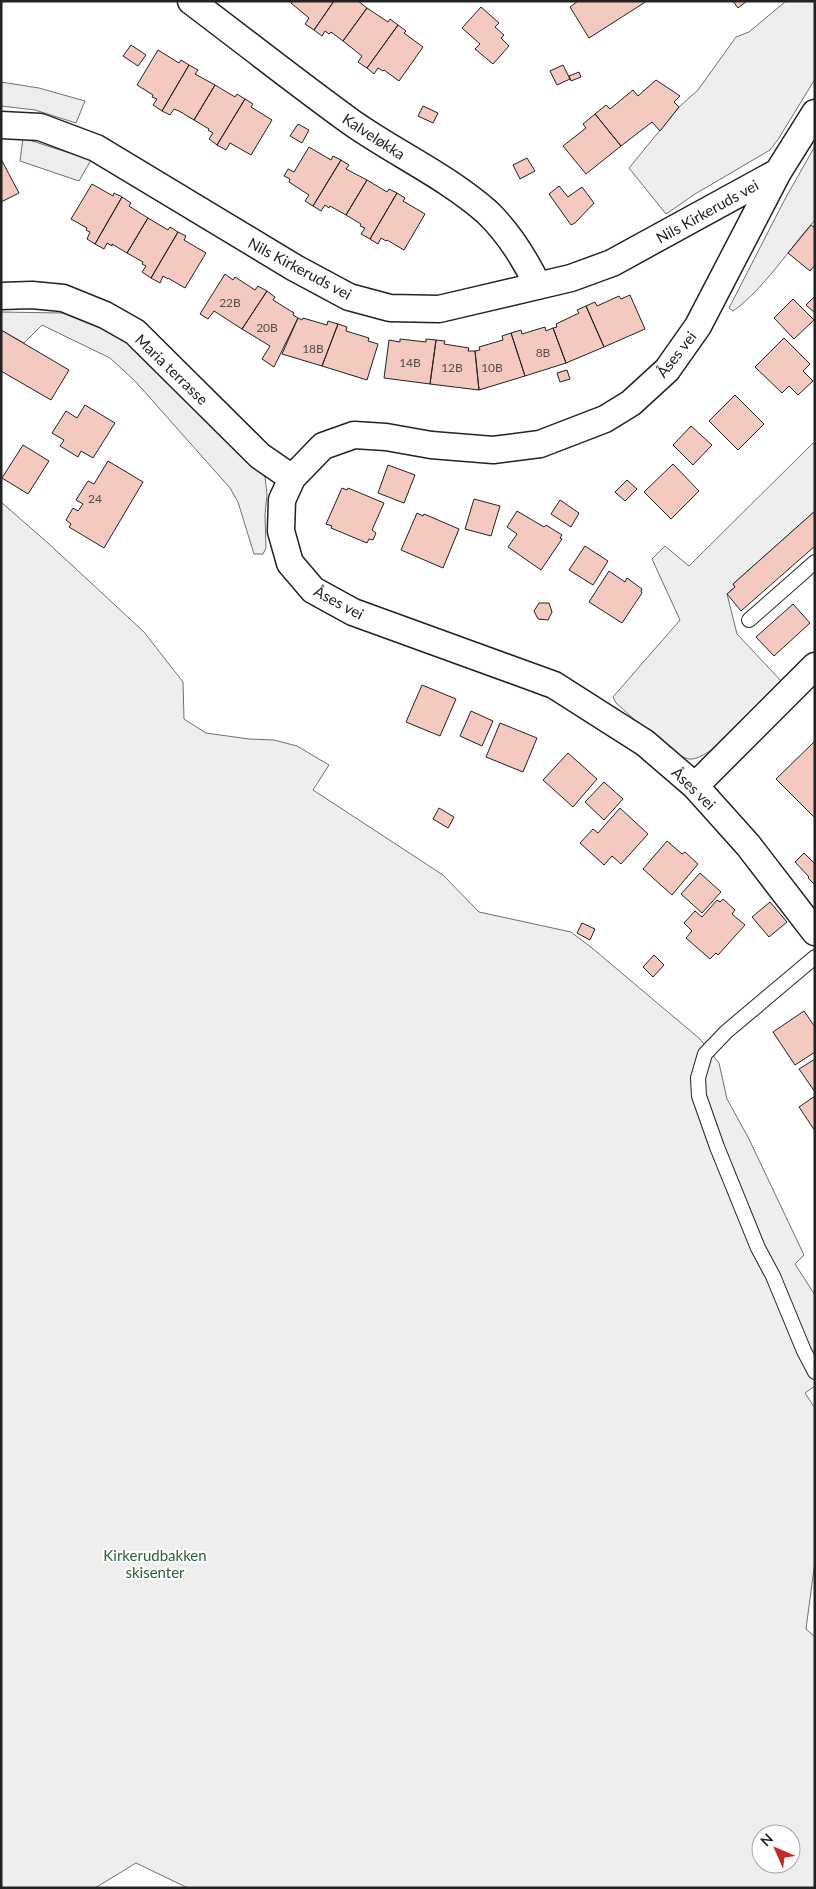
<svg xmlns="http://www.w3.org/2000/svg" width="816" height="1889" font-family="Lato,sans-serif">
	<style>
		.green { fill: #eee; stroke: #6f6f6f; fill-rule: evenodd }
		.parking { fill: #ededed; stroke: #6f6f6f }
		.building { fill: #f3c9c0; stroke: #222 }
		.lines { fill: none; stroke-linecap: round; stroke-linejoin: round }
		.lane-casing { stroke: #222; stroke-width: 16 }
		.street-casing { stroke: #222; stroke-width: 29 }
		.lane { stroke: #fff; stroke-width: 14 }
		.street { stroke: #fff; stroke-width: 26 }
		.labels { text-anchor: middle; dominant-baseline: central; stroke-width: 4; stroke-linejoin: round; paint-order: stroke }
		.number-label { font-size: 12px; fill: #564c4a }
		.street-label { font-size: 15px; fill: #222; stroke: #fff }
		.park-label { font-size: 15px; fill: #2f5e38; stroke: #fff }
	</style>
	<rect width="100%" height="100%" fill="#fff"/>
	<path class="green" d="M786 1H815V79L779 138 770 150 695 194 666 214 629 168 679 107 698 90 736 37 749 32Z
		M815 146V220C790 248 763 290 733 311L729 308 785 199Z
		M1 312 63 313 100 323 127 338 212 418 265 477 267 494 265 515 266 548 263 554H254L238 502 230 488 135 381 110 358 42 325 24 343 1 330Z
		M815 441V511L733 584 735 587 727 594 737 634 783 683C767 698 709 763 689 759 672 756 631 716 616 703L613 697 680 620 652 559 665 546 689 566Z
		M1 502 48 543 144 632 183 682 184 719 206 733 249 739 274 740 297 746 329 765 313 790 443 875 479 912 571 932 592 948 700 1039 719 1063 727 1099 749 1139 804 1255 795 1264 815 1295V1386L805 1393 815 1408V1561L806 1629 815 1637V1888H188L136 1863 95 1888H1ZM761 1834H791V1864H761Z"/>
	<path class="parking" d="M1 82 39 88 85 101 76 123 35 110 1 106Z
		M23 138 91 160 79 181 20 161Z"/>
	<path class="building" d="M292 1H334L314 30 305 24 309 18 291 3Z
		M334 1H358L367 8 343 41 331 32 329 34 325 31 322 36 314 30Z
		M578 1H647L589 38 570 7Z
		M733 1H747L738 8Z
		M481 7 499 23 495 27 504 35 501 38 509 46 493 64 475 49 480 44 462 28Z
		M367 8 388 22 390 19 398 25 367 68 358 62 362 56 343 41Z
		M398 25 406 31 404 33 423 47 399 81 384 70 383 71 378 68 374 74 367 68Z
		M131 45 146 55 138 66 123 56Z
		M158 50 179 63 181 60 189 65 162 111 153 105 157 99 152 97 153 95 137 85Z
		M189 65 198 70 195 74 215 85 194 120 179 111 174 109 170 115 162 111Z
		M563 65 570 79 557 85 550 71Z
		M579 72 581 77 571 81 569 76Z
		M656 80 680 96 674 102 679 107 660 131 652 122 621 146 595 114 606 105 610 109 633 90 638 96Z
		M215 85 235 97 237 94 245 99 217 145 209 139 213 133 208 130 209 129 194 120Z
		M245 99 253 104 251 107 272 120 251 155 230 143 226 150 217 145Z
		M423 106 438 113 433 123 418 116Z
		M595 114 621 146 586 174 563 146 586 128 583 124Z
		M298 124 309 130 302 143 290 136Z
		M309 147 331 160 333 156 341 160 313 206 305 201 309 195 289 182 290 179 284 176 288 169 294 172Z
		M527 158 535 171 520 179 513 165Z
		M1 159 19 193 1 202V203Z
		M341 160 349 165 346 169 367 180 346 215 330 206 329 208 325 205 321 211 313 206Z
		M367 180 387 192 389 189 397 193 370 239 361 234 365 228 360 226 361 224 346 215Z
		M92 184 113 196 114 193 122 197 95 244 87 239 90 232 86 230 87 228 71 219Z
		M559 186 568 197 582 187 594 203 575 223 571 225 549 194Z
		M397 193 405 198 403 201 425 214 404 250 387 240 386 241 381 238 378 244 370 239Z
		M122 197 131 203 129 206 148 218 127 253 112 244V246L107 243 104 249 95 244Z
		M148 218 168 230 170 227 178 232 151 278 142 272 146 266 142 264 143 262 127 253Z
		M811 225 815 228V265L810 271 788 253Z
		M178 232 186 236 184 240 206 253 185 288 168 278V279L163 276 160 283 151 278Z
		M225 274 233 280 235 277 255 290 258 286 267 291 242 329 214 311 208 319 200 314Z
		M267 291 275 297 273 300 294 313 293 315 298 318 274 367 262 359 270 346 242 329Z
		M630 295 645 329 604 347 586 306 595 302 597 306 619 296 621 299Z
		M815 296V313L806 305Z
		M793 299 814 320 794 339 774 318Z
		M586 306 604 347 566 363 553 328 557 327 556 324 579 313 577 310Z
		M298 318 302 320 303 318 327 325 328 321 338 324 322 366 282 354Z
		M338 324 347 327 346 331 369 338 368 341 378 344 367 380 322 366Z
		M545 327 546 331 553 328 566 363 525 376 511 333 521 330 522 334Z
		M1 330 69 370 51 400 1 371Z
		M511 333 525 376 479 390 475 351 480 350 479 347 503 340 502 336Z
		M784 338 810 364 803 371 813 381 798 395 789 386 782 393 755 367Z
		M400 339 426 342V339L436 340 430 384 384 378 389 340 400 342Z
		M436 340 445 341 444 344 469 348 468 351H475L479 390 430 384Z
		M567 370 570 379 560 382 557 373Z
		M735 395 764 424 738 450 709 421Z
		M85 405 115 423 93 458 81 451 78 457 60 446 64 440 52 433 66 411 77 418Z
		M691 426 712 445 693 465 673 445Z
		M23 445 49 461 28 494 2 478Z
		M108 461 143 482 104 548 69 527 71 524 66 520 73 508 78 511 83 504 76 500 88 481 94 484Z
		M673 464 699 491 671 519 644 492Z
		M388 465 415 475 404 503 378 493Z
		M627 480 637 489 625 501 615 492Z
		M342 488 347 490 348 488 384 503 372 530 376 533 373 540 369 539 367 543 331 528 332 526 326 524Z
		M474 499 500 506 491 536 465 529Z
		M560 500 579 513 571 527 551 514Z
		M517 511 544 527 546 525 562 535 560 538 562 539 541 570 508 547 517 534 507 527Z
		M815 511V546L741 611 727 594 735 587 733 584Z
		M417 513 423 516 424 514 459 529 443 568 401 550Z
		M585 546 608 561 593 585 569 570Z
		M609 571 625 582 627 578 642 589 641 591 642 593 622 623 589 602Z
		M539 603H549L552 612 548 620 538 619 534 611Z
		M793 604 810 623 774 656 756 637Z
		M422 685 456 699 440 736 406 722Z
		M471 711 493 721 482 746 460 736Z
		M500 723 537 738 523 772 486 757Z
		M815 741V818L776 779Z
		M568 753 597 779 573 807 543 780Z
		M604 782 623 799 604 820 585 802Z
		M439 808 454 817 448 828 433 819Z
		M620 808 648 834 621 864 612 856 604 865 580 843 593 829 598 833Z
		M667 841 682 854 685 852 698 864 672 895 643 869Z
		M804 853 815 864V885L808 878 809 877 795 862Z
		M700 873 721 892 702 913 681 894Z
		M723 899 735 910 732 914 745 925 718 955 716 953 710 959 686 938 692 931 684 923 695 911 702 917 717 900 720 902Z
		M770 902 787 922 769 937 752 917Z
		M582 923 595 929 590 940 577 933Z
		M654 955 664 965 653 977 643 967Z
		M804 1011 815 1027V1052L795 1065 773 1032Z
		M815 1059V1092L799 1069Z
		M815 1096V1131L799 1107Z"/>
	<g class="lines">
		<defs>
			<path id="lane" d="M749 620 815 562
				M815 957 726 1032 705 1054 698 1078 699 1096 717 1147 758 1248 773 1276 804 1351 815 1372"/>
			<path id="street" d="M191 1C244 41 297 83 351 122 395 153 446 176 487 212 509 233 525 259 538 286
				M815 113 778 172 698 326 667 370 631 403 605 419 540 444 493 450 431 445 386 437 354 435 323 446 292 478 282 500 281 531 290 563 313 590 353 612 554 685 645 743 695 786 748 845 815 932
				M1 125 40 127 96 148 295 268 349 297 390 308 439 309 571 278 612 263 778 172
				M1 296 32 295 63 298 105 315 135 332 260 456 292 478
				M695 786 815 666"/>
		</defs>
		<use href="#lane" class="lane-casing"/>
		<use href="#street" class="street-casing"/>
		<use href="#lane" class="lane"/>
		<use href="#street" class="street"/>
	</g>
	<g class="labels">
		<g class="number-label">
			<text x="230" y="302">22B</text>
			<text x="267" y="327">20B</text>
			<text x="313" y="348">18B</text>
			<text x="543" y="352">8B</text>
			<text x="410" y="362">14B</text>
			<text x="452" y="367">12B</text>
			<text x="492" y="367">10B</text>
			<text x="95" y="498">24</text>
		</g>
		<g class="street-label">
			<text transform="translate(374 136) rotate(33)">Kalveløkka</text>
			<text transform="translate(707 211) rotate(-29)">Nils Kirkeruds vei</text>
			<text transform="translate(300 268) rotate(28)">Nils Kirkeruds vei</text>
			<text transform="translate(676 354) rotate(-52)">Åses vei</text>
			<text transform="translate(172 369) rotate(44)">Maria terrasse</text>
			<text transform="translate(339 602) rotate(28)">Åses vei</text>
			<text transform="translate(694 788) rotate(44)">Åses vei</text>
		</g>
		<g class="park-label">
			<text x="155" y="1555">Kirkerudbakken<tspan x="155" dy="17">skisenter</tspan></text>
		</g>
	</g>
	<rect width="816" height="1889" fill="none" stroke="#222222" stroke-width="5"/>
	<g transform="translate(776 1849) rotate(315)"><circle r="24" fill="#ffffff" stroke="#a7a7a7"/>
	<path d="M0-4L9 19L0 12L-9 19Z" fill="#c62828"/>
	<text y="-8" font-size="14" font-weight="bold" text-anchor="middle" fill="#222222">N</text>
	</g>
</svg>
